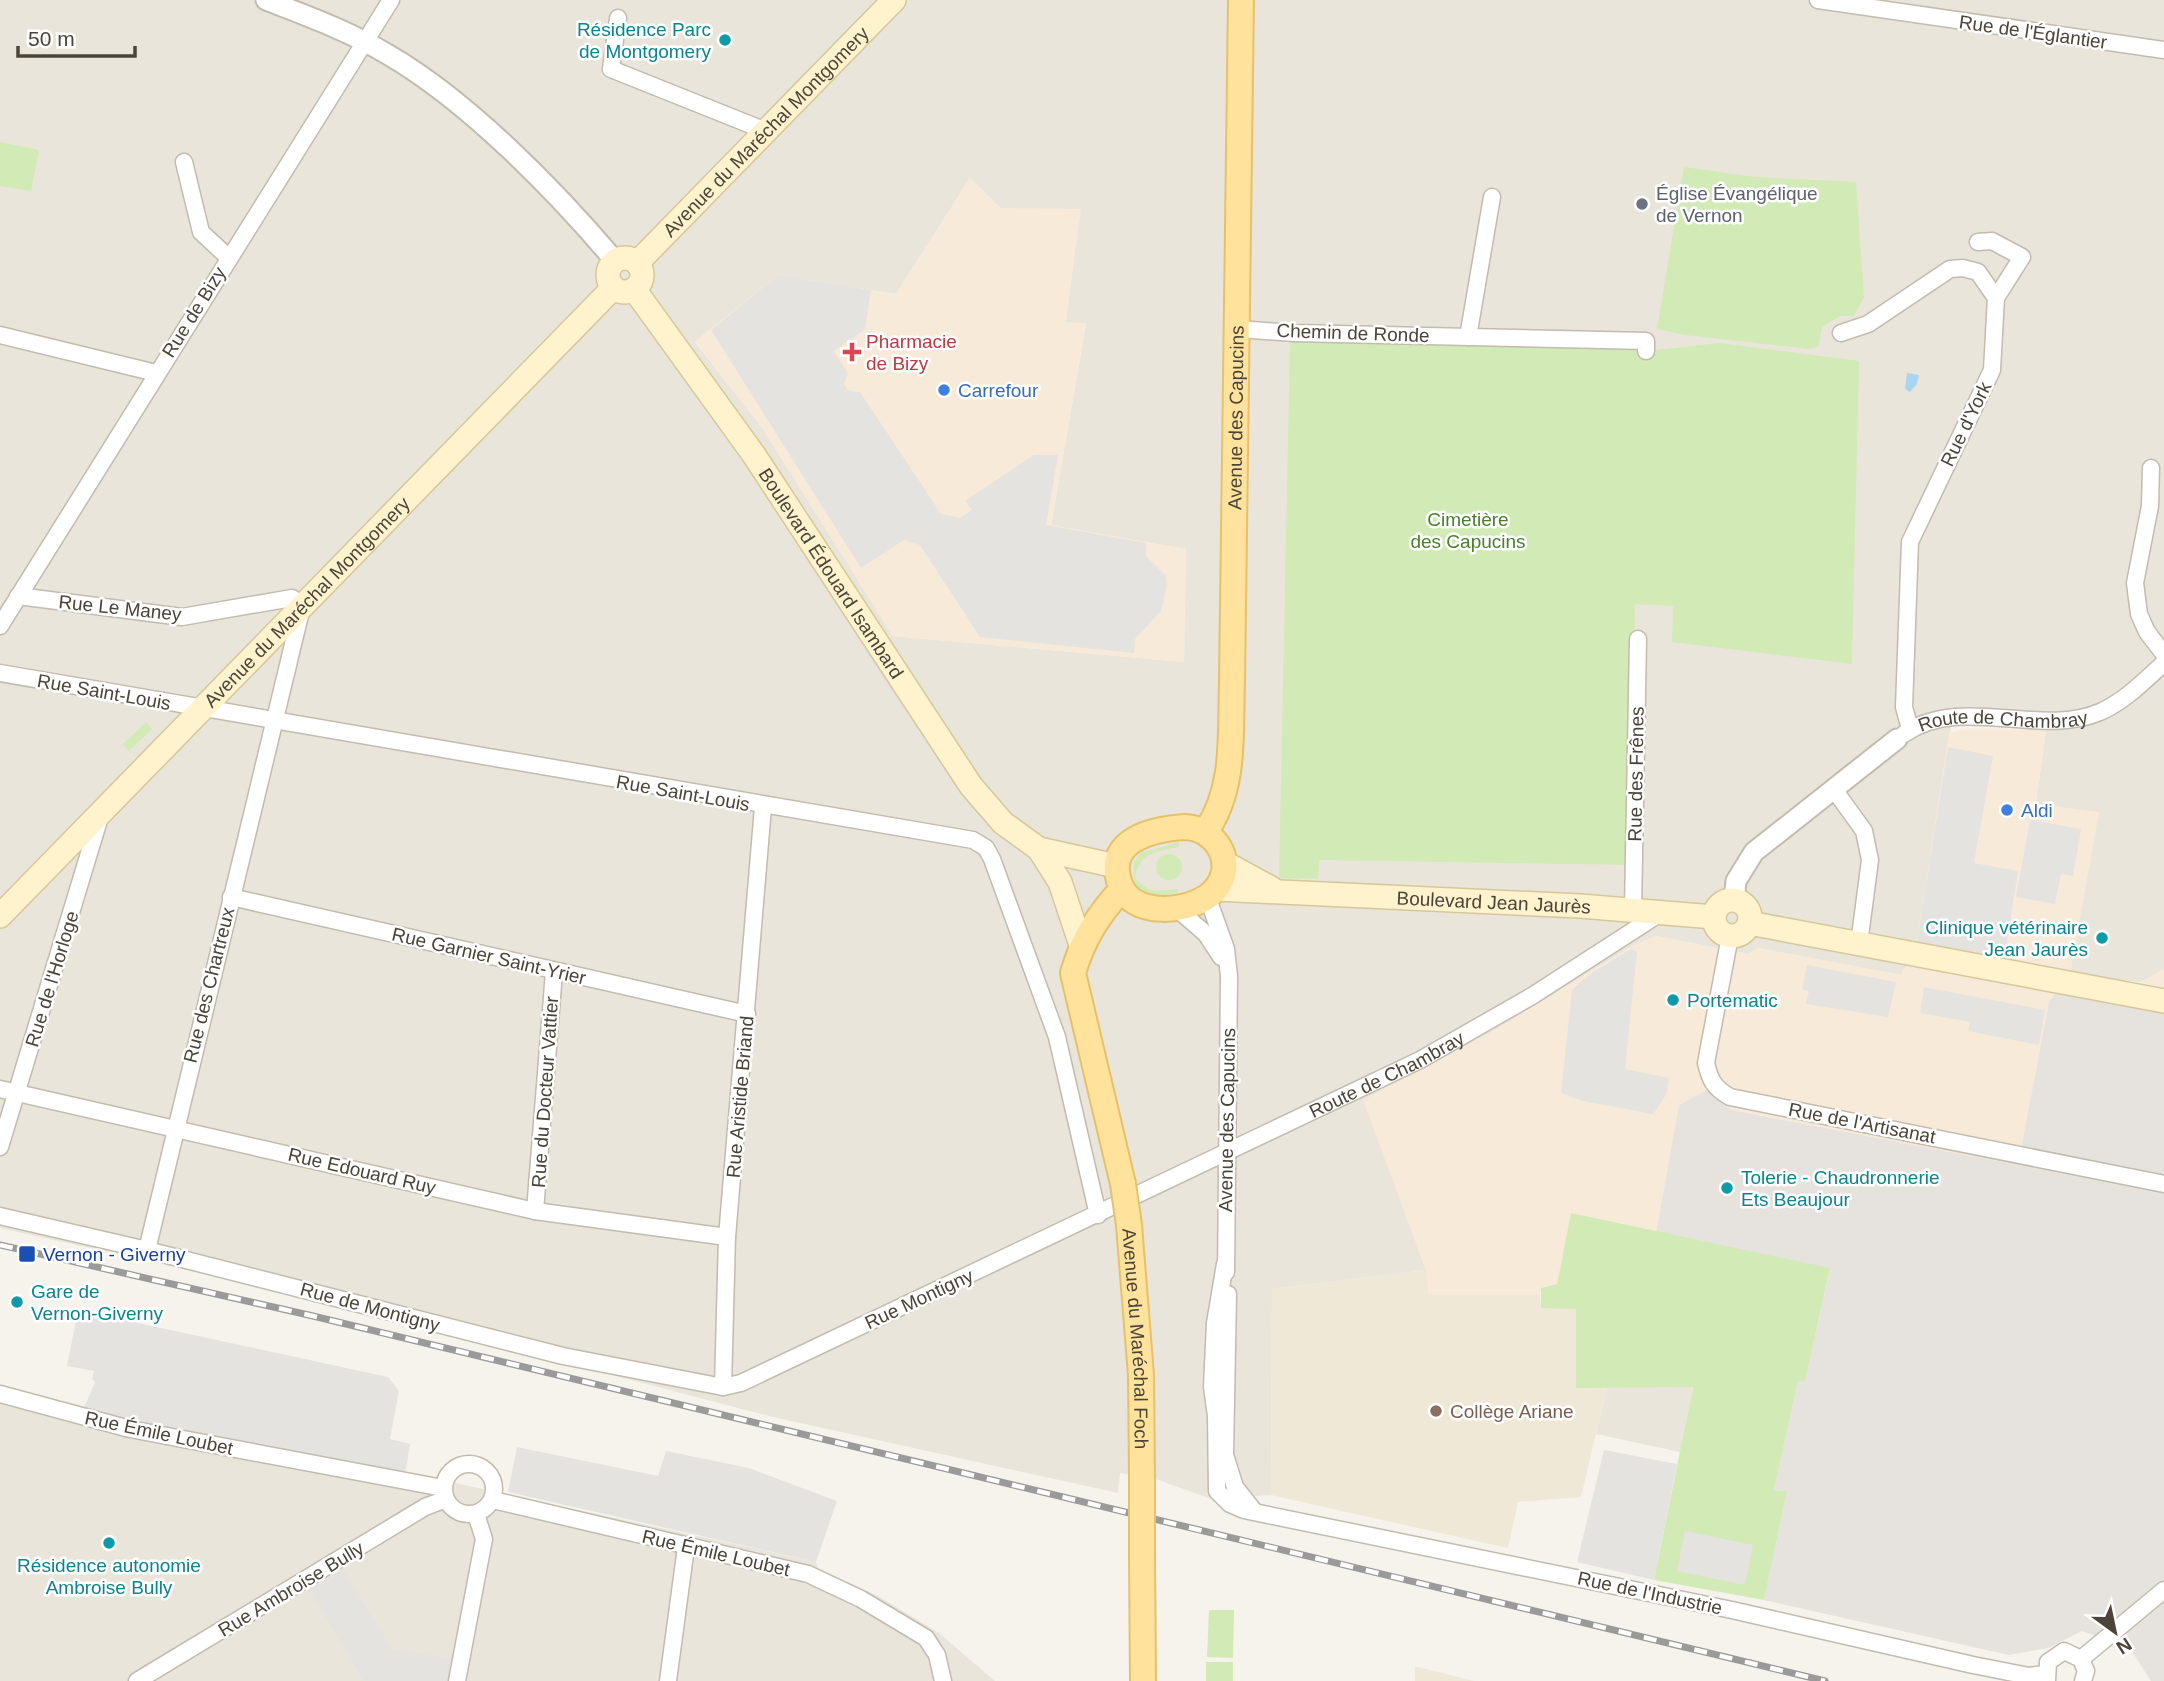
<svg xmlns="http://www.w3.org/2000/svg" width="2164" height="1681" font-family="Arial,sans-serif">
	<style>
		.residential { fill: #eae5da; fill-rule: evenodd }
		.commercial { fill: #f7ead8 }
		.industrial { fill: #e6e2dd }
		.education { fill: #efe8d6 }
		.green { fill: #d2eab5 }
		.parking { fill: #e5e3e0 }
		.water { fill: #a9d4f2 }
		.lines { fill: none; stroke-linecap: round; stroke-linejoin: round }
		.minor-casing { stroke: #c2bbae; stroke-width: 19 }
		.tertiary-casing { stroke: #c2bbae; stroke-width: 23 }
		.secondary-casing { stroke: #d6c79b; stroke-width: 26 }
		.primary-casing { stroke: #e6c16a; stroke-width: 28 }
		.minor { stroke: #fff; stroke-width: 16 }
		.tertiary { stroke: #fff; stroke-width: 19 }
		.secondary { stroke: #fff3cd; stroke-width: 23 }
		.primary { stroke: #ffe39c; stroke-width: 24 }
		.rail-casing { stroke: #9a9a9a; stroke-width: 7 }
		.rail { stroke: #fff; stroke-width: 4.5; stroke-dasharray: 13; stroke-linecap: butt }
		.primary-bridge-casing { stroke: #e6c16a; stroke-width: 28; stroke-linecap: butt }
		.primary-bridge { stroke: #ffe39c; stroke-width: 24 }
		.culture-dot { fill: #0f9aa8; stroke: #fff; stroke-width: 2.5 }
		.worship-dot { fill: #6b7280; stroke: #fff; stroke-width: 2.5 }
		.health-dot { fill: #e0444e; stroke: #fff; stroke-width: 2.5 }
		.shop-dot { fill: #3f7fe0; stroke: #fff; stroke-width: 2.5 }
		.transit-dot { fill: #1a4fb4; stroke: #fff; stroke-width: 2.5 }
		.education-dot { fill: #8d6e63; stroke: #fff; stroke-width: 2.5 }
		.labels { text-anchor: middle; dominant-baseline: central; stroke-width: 5; stroke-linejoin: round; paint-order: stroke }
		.culture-label { font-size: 19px; fill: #0d838f; stroke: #fff; text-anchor: start }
		.street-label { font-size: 19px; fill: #4b4439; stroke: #fff }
		.worship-label { font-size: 19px; fill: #5b616d; stroke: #fff; text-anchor: start }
		.health-label { font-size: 19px; fill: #be3a42; stroke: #fff; text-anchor: start }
		.shop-label { font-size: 19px; fill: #366cbe; stroke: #fff; text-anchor: start }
		.park-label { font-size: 19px; fill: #4a7f2a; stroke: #fff }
		.transit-label { font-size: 19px; fill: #164399; stroke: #fff; text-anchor: start }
		.education-label { font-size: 19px; fill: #785e54; stroke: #fff; text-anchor: start }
	</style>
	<rect width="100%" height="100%" fill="#f6f3ec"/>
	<path class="residential" d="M0 0H2164V969L2141 982 2070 975 2036 804 2046 729 2052 715 1954 710 1916 948 1901 975 1758 948 1748 954 1656 936 1633 946 1490 1033 1364 1100 1426 1270 1272 1289 1271 1495 1211 1499 1156 1479 1120 1473 1118 1493 773 1417 337 1303 0 1228ZM970 178 1000 208 1066 323 1086 324 1051 526 1186 549 1184 662 893 636 763 429 695 342 778 275 896 294Z
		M1693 1386 1680 1452 1596 1434 1607 1387Z
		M0 1389 77 1411 350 1466 437 1479 816 1562 818 1568 878 1596 939 1633 995 1681H0Z"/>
	<path class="commercial" d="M970 178 1000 208 1081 209 1066 322 1086 323 1051 525 1186 549 1184 662 893 636 763 429 695 341 778 275 896 294Z
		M2046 729 2036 804 2099 812 2070 975 2049 1002 2018 1165 1731 1110 1707 1090 1679 1105 1656 1233 1571 1213 1557 1284 1541 1288 1540 1295H1429L1426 1270 1363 1100 1490 1033 1633 946 1656 936 1747 954 1758 948 1901 975 1916 947 1949 733 1960 730Z
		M2164 969V988L2141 982Z"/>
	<path class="industrial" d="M2070 975 2164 988V1681H2151L2129 1647 2082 1631 2048 1648 2009 1655 1764 1600 1787 1491 1774 1490 1798 1381 1805 1382 1830 1269 1656 1233 1679 1105 1707 1090 1731 1110 2018 1165 2049 1002Z"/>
	<path class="education" d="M1426 1270 1429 1295H1540L1541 1308H1576V1388L1607 1387 1581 1497 1518 1502 1508 1548 1271 1495 1272 1289Z
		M1415 1667H1418L1474 1681H1415Z"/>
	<path class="green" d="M0 142 39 150 31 191 0 186Z
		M1684 167 1754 177 1856 182 1864 297 1854 316H1840L1822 327 1818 347 1809 349 1685 335 1657 329Z
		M1290 340 1632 346 1638 352 1719 343 1859 361 1852 664 1672 642 1673 606 1635 604 1631 865 1319 860 1318 879 1279 878Z
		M146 722 152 729 129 751 123 744Z
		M1179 842V847C1159 851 1139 853 1135 877 1146 894 1160 891 1178 889V893C1152 898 1129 896 1134 862L1141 853Z
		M1156 867a13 13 0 1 1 26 0a13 13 0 1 1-26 0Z
		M1571 1213 1830 1268 1805 1382 1798 1381 1774 1490 1787 1491 1764 1600 1654 1580 1693 1387 1576 1388V1309L1541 1308V1288L1557 1284Z
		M1209 1610H1234L1233 1658 1207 1657Z
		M1206 1662H1233V1681H1206Z"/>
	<path class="parking" d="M778 275 871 290 865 329 834 351 848 374 844 384 849 391 860 392 941 514 960 518 972 510 965 501 1034 455H1058L1046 525 1146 543V556L1166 576 1167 585 1161 611 1135 639 1134 653 980 637 920 545 904 540 861 568 711 330Z
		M869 649 907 705 903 708 865 651Z
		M1948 747 1993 756 1974 863 2018 871 2006 948 1994 946 1991 959 1916 948Z
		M2030 820 2081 829 2073 876 2061 874 2055 904 2016 897Z
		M1631 949 1637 952 1625 1069 1669 1078 1666 1095 1653 1114 1583 1101 1561 1093 1572 990 1590 974Z
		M1807 965 1896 982 1888 1017 1806 1004 1809 991 1802 990Z
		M1924 987 2045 1010 2039 1045 1968 1031 1970 1022 1920 1013Z
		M78 1310 388 1377 399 1391 390 1439 410 1444 405 1475 83 1410 95 1382 92 1379 94 1371 67 1366Z
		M517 1447 658 1476 666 1451 749 1468 837 1501 816 1562 508 1492Z
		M1604 1450 1677 1464 1654 1580 1577 1562Z
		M1685 1531 1753 1545 1745 1585 1677 1571Z
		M343 1569 392 1649 452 1659 449 1681H364L309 1590Z"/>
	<path class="water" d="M1907 373 1919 375 1917 384 1910 392 1905 389Z"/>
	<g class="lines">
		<defs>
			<g id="minor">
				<path d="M1818 0 2164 50"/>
				<path d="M618 18 611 69 766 131"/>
				<path d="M184 162 201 232 229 258"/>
				<path d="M1978 242 1992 241 2022 257 1996 298"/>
				<path d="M1238 329 1294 333 1646 341V351"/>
				<path d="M1841 333 1868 324 1950 269 1963 268 1978 272 1996 298 1992 370 1910 542 1904 707 1910 729"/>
				<path d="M0 335 156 373"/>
				<path d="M1468 337 1492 197"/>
				<path d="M2151 468 2150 506 2135 583 2139 614 2147 632 2164 654"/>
				<path d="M18 596 182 617 292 598 302 607 147 1250"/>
				<path d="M0 626 391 0"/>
				<path d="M0 673 973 840 986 848 992 859 1057 1037 1098 1215"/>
				<path id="s1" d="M1904 734C1962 694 2039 738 2100 712 2125 701 2144 681 2164 663"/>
				<path d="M1833 788 1864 831 1870 860 1859 944"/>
				<path d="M1207 896 1226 949 1229 976 1226 1272"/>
				<path d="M231 897 747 1014"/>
				<path d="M1175 907 1206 934 1221 957"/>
				<path d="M1633 909 1638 639"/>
				<path d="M1730 936 1706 1063C1710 1080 1714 1088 1730 1097L2164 1184"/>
				<path d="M0 1089 535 1211 727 1237"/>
				<path d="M0 1147 100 817"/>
				<path d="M535 1211 554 972"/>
				<path id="s2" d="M0 1216 147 1250 563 1356 723 1387 741 1383 1420 1060 1532 996 1662 912"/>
				<path d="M1225 1264 1215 1323 1212 1387 1216 1416 1217 1491 1230 1504 1244 1510 1732 1610 1973 1665 2029 1676 2045 1674"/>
				<path d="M1228 1294 1225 1455 1235 1487 1254 1511"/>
				<path d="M723 1387 727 1237 763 807"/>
				<path d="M0 1394 130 1429 443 1488"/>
				<circle cx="469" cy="1489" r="25"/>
				<path d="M493 1500 808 1574 861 1599 926 1638 937 1655 943 1681"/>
				<path d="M2081 1659 2164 1590"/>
				<path d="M137 1681 425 1507 446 1499"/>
				<path d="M457 1681 484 1539 476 1514"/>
				<path d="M668 1681 686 1547"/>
				<path d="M2047 1681 2048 1662 2064 1651 2081 1659 2086 1671 2083 1681"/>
			</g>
			<path id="tertiary" d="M266 0C307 16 349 31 387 54 467 100 555 190 615 261
				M1734 901 1736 881 1754 852 1897 739"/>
			<g id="secondary">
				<circle cx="625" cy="275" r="17"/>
				<path id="s3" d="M637 263 894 0"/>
				<path id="s4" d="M634 289 754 455 971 786 1003 823 1039 849 1116 866"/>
				<path d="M1039 849 1060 882 1081 945"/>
				<path d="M1225 863 1271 888"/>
				<path id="s5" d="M1216 889 1580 906 1714 917"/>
				<circle cx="1732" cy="918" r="18"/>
				<path id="s6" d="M0 916 613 288"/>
				<path d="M1749 923 2164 1001"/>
			</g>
			<g id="primary">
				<path d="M1185 827C1217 828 1238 865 1214 891 1192 914 1129 919 1119 881 1106 839 1154 829 1185 827Z"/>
				<path id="s7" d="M1206 831C1236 788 1230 733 1232 683L1241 0"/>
				<path d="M1122 889C1098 915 1083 939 1073 973L1123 1184"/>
				<path id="s8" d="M1129 1225 1141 1375 1142 1478"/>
				<path d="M1142 1553 1143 1681"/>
			</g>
		</defs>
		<use href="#minor" class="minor-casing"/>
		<use href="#tertiary" class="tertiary-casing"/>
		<use href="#secondary" class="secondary-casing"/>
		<use href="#primary" class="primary-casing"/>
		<use href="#minor" class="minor"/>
		<use href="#tertiary" class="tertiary"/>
		<use href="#secondary" class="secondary"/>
		<use href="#primary" class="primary"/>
		<defs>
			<path id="rail" d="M0 1245 313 1316 1825 1681"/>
		</defs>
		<use href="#rail" class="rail-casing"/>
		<use href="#rail" class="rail"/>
		<defs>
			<path id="primary-bridge" d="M1123 1184 1129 1225
				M1142 1553V1478"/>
		</defs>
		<use href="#primary-bridge" class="primary-bridge-casing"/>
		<use href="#primary-bridge" class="primary-bridge"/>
	</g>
	<g class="culture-dot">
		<circle cx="725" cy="40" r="7"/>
		<circle cx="2102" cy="938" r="7"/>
		<circle cx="1673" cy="1000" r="7"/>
		<circle cx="1727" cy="1188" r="7"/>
		<circle cx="17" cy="1302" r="7"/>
		<circle cx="109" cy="1543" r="7"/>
	</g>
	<circle class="worship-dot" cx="1642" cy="204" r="7"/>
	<path class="health-dot" d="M848.5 341.5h7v7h7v7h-7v7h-7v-7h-7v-7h7z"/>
	<g class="shop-dot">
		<circle cx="944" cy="390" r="7"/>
		<circle cx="2007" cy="810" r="7"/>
	</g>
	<rect class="transit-dot" x="18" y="1245" width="18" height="18" rx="3.5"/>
	<circle class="education-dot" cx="1436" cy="1411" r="7"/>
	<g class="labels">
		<g class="culture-label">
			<text x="711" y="29" text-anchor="end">Résidence Parc<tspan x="711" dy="22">de Montgomery</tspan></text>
			<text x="2088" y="927" text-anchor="end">Clinique vétérinaire<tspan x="2088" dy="22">Jean Jaurès</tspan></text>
			<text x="1687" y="1000">Portematic</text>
			<text x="1741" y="1177">Tolerie - Chaudronnerie<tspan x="1741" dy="22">Ets Beaujour</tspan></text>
			<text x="31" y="1291">Gare de<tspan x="31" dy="22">Vernon-Giverny</tspan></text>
			<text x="109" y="1565" text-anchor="middle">Résidence autonomie<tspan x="109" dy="22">Ambroise Bully</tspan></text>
		</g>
		<g class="street-label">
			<text transform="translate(2033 32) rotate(8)">Rue de l'Églantier</text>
			<text stroke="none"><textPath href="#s3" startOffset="184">Avenue du Maréchal Montgomery</textPath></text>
			<text transform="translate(194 312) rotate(-58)">Rue de Bizy</text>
			<text transform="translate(1353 333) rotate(2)">Chemin de Ronde</text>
			<text stroke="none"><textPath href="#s7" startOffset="418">Avenue des Capucins</textPath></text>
			<text transform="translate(1966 424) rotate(-64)">Rue d'York</text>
			<text stroke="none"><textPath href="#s4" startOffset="346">Boulevard Édouard Isambard</textPath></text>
			<text stroke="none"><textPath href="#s6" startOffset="439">Avenue du Maréchal Montgomery</textPath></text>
			<text transform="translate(120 608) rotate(6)">Rue Le Maney</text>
			<text transform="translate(104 692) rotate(10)">Rue Saint-Louis</text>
			<text stroke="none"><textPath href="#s1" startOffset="102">Route de Chambray</textPath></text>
			<text transform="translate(1636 774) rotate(-89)">Rue des Frênes</text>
			<text transform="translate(683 793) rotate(10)">Rue Saint-Louis</text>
			<text stroke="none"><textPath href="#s5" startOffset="278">Boulevard Jean Jaurès</textPath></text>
			<text transform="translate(489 956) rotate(13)">Rue Garnier Saint-Yrier</text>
			<text transform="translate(52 979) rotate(-73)">Rue de l'Horloge</text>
			<text transform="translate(209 985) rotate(-76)">Rue des Chartreux</text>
			<text stroke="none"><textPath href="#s2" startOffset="1477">Route de Chambray</textPath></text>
			<text transform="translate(545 1092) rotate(-86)">Rue du Docteur Vattier</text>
			<text transform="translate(740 1097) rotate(-85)">Rue Aristide Briand</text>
			<text transform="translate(1227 1120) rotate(-89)">Avenue des Capucins</text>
			<text transform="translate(1862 1123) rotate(11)">Rue de l'Artisanat</text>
			<text transform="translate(362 1171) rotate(13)">Rue Edouard Ruy</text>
			<text transform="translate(919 1299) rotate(-25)">Rue Montigny</text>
			<text transform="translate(370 1307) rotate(15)">Rue de Montigny</text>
			<text stroke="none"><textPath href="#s8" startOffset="114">Avenue du Maréchal Foch</textPath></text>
			<text transform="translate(159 1433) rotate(12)">Rue Émile Loubet</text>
			<text transform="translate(716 1553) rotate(13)">Rue Émile Loubet</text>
			<text transform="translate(291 1589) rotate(-31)">Rue Ambroise Bully</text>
			<text transform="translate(1650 1593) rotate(12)">Rue de l'Industrie</text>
		</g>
		<g class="worship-label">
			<text x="1656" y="193">Église Évangélique<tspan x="1656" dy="22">de Vernon</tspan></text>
		</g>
		<g class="health-label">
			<text x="866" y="341">Pharmacie<tspan x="866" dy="22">de Bizy</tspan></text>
		</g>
		<g class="shop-label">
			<text x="958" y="390">Carrefour</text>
			<text x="2021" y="810">Aldi</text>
		</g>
		<g class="park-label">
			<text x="1468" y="519">Cimetière<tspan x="1468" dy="22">des Capucins</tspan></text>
		</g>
		<g class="transit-label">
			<text x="43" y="1254">Vernon - Giverny</text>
		</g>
		<g class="education-label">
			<text x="1450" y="1411">Collège Ariane</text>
		</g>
	</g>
	<g transform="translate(2115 1632) rotate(147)" stroke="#ffffff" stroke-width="5" paint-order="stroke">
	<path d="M0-5L12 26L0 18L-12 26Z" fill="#4b4439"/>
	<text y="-10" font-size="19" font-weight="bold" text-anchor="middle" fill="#4b4439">N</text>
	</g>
	<path d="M18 46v10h117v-10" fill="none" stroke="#4b4439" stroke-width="3.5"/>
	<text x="28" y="46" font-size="21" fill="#4b4439" stroke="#ffffff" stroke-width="5" paint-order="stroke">50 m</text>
</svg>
